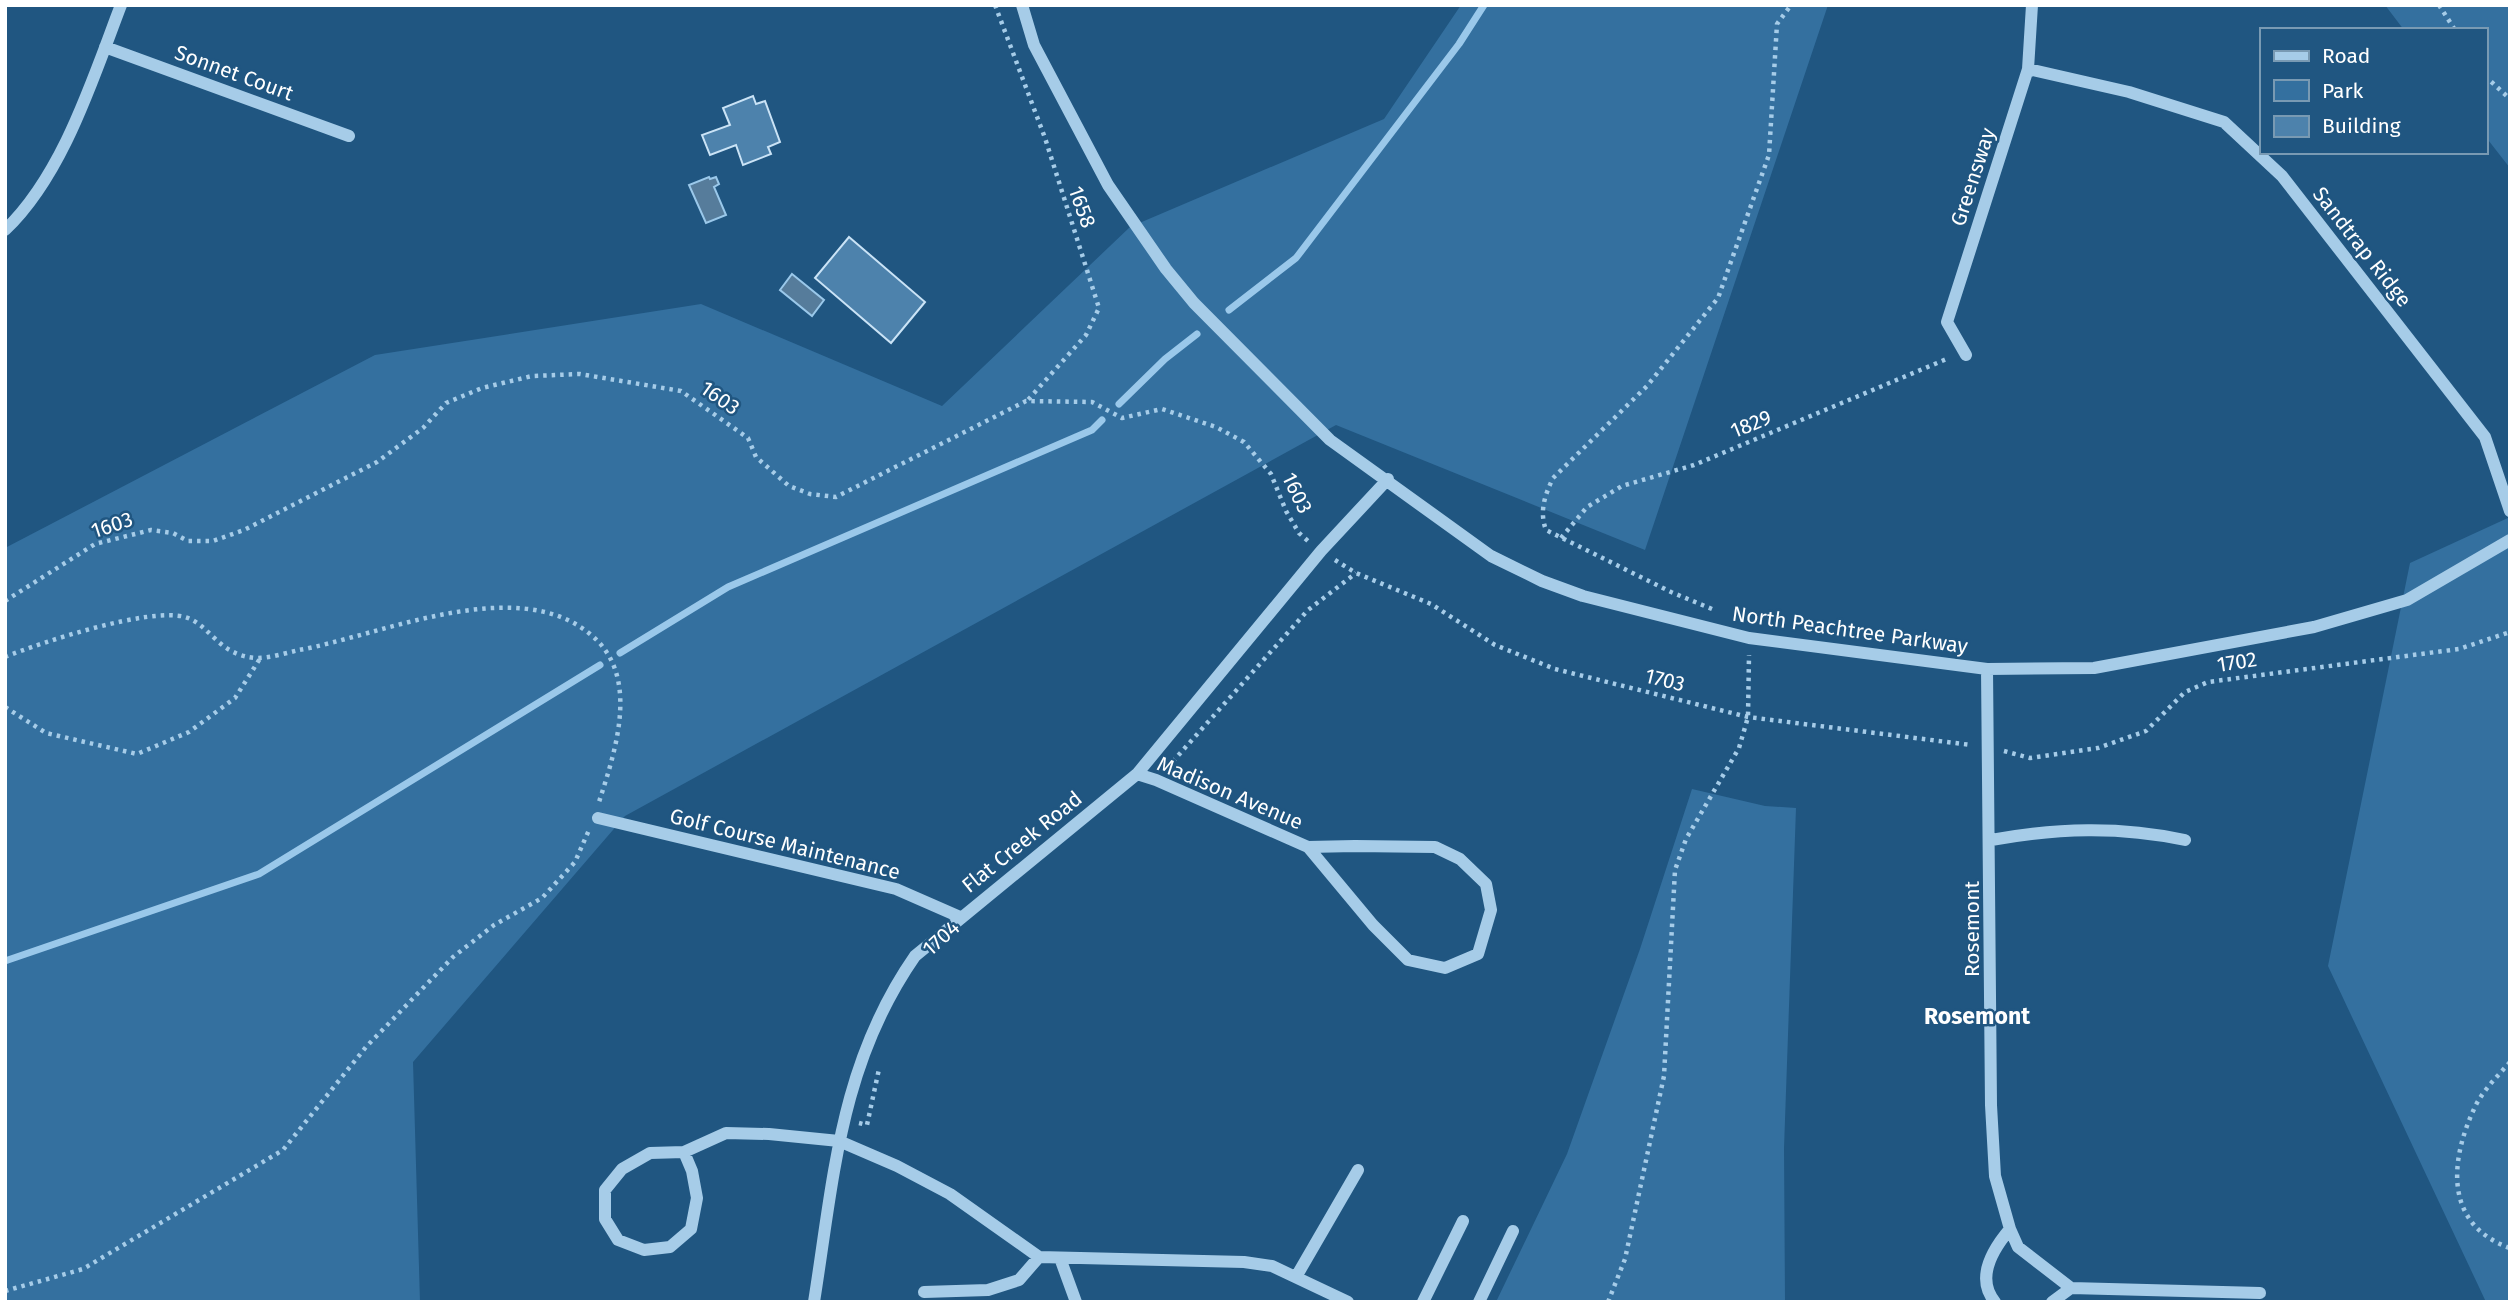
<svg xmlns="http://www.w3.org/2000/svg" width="2515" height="1307" font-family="'Fira Sans',sans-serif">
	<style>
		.green { fill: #34709f }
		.water { fill: #567c9b; stroke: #9ac8ea; stroke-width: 2 }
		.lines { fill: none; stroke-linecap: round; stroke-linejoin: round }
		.stream { stroke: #9ac8ea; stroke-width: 7 }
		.building { fill: #4d82ac; stroke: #cae3f6; stroke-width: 2 }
		.path { stroke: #a6cce8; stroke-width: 4.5; stroke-dasharray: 3.5 5; stroke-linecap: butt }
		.minor { stroke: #a6cce8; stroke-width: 12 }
		.labels { text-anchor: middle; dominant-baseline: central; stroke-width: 5; stroke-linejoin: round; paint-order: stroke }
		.street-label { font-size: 21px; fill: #fff; stroke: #205681 }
		.neighbourhood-label { font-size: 23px; font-weight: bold; fill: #fff; stroke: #205681 }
	</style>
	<rect width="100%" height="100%" fill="#205681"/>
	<path class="green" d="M1461 5H1828L1645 550 1336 425 625 816 413 1062 420 1302H5V548L375 355 701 304 942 406 1130 227 1384 119Z
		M2385 5H2510V168L2485 136V30H2404Z
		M2510 517V1302H2486L2328 966 2410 563Z
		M1692 789 1765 806 1796 808 1784 1148 1785 1302H1496L1567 1154 1640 949Z"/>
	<path class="water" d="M709 177 710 179 716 177 719 184 714 187 726 215 706 223 689 185Z
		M792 274 824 300 812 316 780 290Z"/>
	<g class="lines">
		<path class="stream" d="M1229 310 1296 258 1459 44 1484 5
			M1119 404 1165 359 1197 334
			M620 653 728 587 1092 430 1102 420
			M5 961 259 874 600 665"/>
	</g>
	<path class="building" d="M753 96 756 104 765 101 780 142 768 147 771 154 743 165 736 145 710 155 702 135 730 125 723 108Z
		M849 237 925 302 891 343 815 278Z"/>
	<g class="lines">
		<path class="path" d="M995 5 1045 138 1099 308 1086 335 1027 401
			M2439 5 2455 30
			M2485 76 2510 99
			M1561 538 1587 507 1622 486 1694 465 1949 358
			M1335 560 1356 573 1431 604 1495 645 1555 669 1748 717 1971 745
			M5 601 95 544 151 530 173 533 188 541H213L244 530 377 462 423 428 446 403 482 388 532 376 580 374 681 391 748 438 756 457 789 486 810 494 836 497 1026 401 1092 402 1122 418 1162 409 1216 427 1244 442 1271 474 1286 511 1299 533 1308 541
			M1712 609 1671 592 1546 530C1539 511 1545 495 1553 478L1647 386 1718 298 1769 155 1777 24 1791 5
			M5 657C42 642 149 607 185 617 210 624 218 656 257 658 270 658 286 653 299 650 382 635 516 573 590 634 641 675 616 749 599 802
			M5 707 46 733 137 754 189 732 235 698 261 657
			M2004 751 2030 758 2098 748 2146 731 2185 692 2208 682 2459 649 2510 632
			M1167 768 1308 610 1356 573
			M2510 1062C2497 1077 2482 1091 2474 1109 2449 1163 2445 1225 2510 1248
			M859 1123 867 1125 879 1069
			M5 1291 83 1269 283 1150 366 1047 453 957 494 925 542 898 575 862 589 830
			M1608 1302 1625 1259 1664 1076 1675 870 1686 839 1739 748 1748 717 1749 655"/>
		<path class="minor" d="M1022 5 1034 45 1108 185 1166 269 1194 303 1330 440 1491 556 1542 581 1583 596 1749 638 1987 669 2094 668 2314 627 2407 600 2510 540
			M105 47 349 136
			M2028 69 2129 92 2224 122 2282 176 2485 437 2510 511
			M5 230C63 175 93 78 121 5
			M1966 355 1947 322 2028 69 2032 5
			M1987 669 1991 1105 1995 1176 2010 1229 2018 1247 2071 1288 2260 1293
			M1137 774 1156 780 1308 847
			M598 818 896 889 960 917
			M1991 840C2057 828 2119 826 2185 840
			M1355 846 1435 847 1460 859 1486 884 1491 910 1478 954 1445 968 1408 960 1373 925 1308 847Z
			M684 1152 692 1171 697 1198 691 1229 670 1247 644 1250 618 1240 605 1219V1190L622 1169 650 1153 684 1152 726 1133 769 1134 839 1141 897 1166 950 1194 1039 1257 1244 1262 1272 1266 1348 1302
			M1060 1258 1076 1302
			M1296 1277 1358 1170
			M924 1292 988 1290 1019 1280 1039 1257
			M814 1302C834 1176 840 1064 915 956L1137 774 1321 551 1388 479
			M1423 1302 1463 1221
			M1479 1302 1513 1231
			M1995 1302C1975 1278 1993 1249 2010 1229
			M2052 1302 2071 1288"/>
	</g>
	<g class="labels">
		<g class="street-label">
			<text transform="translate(234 73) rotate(20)">Sonnet Court</text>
			<text transform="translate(1973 177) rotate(-72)">Greensway</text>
			<text transform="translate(1082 207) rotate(70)">1658</text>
			<text transform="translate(2362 247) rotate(52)">Sandtrap Ridge</text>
			<text transform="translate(720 398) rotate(35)">1603</text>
			<text transform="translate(1751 424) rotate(-22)">1829</text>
			<text transform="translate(1297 493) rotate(64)">1603</text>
			<text transform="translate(112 525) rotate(-18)">1603</text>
			<text transform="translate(1850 630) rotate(8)">North Peachtree Parkway</text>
			<text transform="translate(2237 662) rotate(-9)">1702</text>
			<text transform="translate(1665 680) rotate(14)">1703</text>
			<text transform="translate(1230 793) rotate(23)">Madison Avenue</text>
			<text transform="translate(1022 842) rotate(-39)">Flat Creek Road</text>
			<text transform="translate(785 844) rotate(14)">Golf Course Maintenance</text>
			<text transform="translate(1972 929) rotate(-90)">Rosemont</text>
			<text transform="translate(941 938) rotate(-42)">1704</text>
		</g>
		<g class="neighbourhood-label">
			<text x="1977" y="1016">Rosemont</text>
		</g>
	</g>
	<rect width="2515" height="1307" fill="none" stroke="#ffffff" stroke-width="14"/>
	<rect x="2260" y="28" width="228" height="126" fill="#205681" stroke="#799ab3" stroke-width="2"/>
	<rect x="2274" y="51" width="35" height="10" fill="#a6cce8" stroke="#799ab3" stroke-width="2"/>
	<text x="2322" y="63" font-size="21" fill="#ffffff">Road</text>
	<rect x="2274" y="80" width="35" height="21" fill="#34709f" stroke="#799ab3" stroke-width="2"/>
	<text x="2322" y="98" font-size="21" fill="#ffffff">Park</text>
	<rect x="2274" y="116" width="35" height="21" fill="#4d82ac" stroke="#799ab3" stroke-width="2"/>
	<text x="2322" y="133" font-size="21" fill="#ffffff">Building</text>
</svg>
